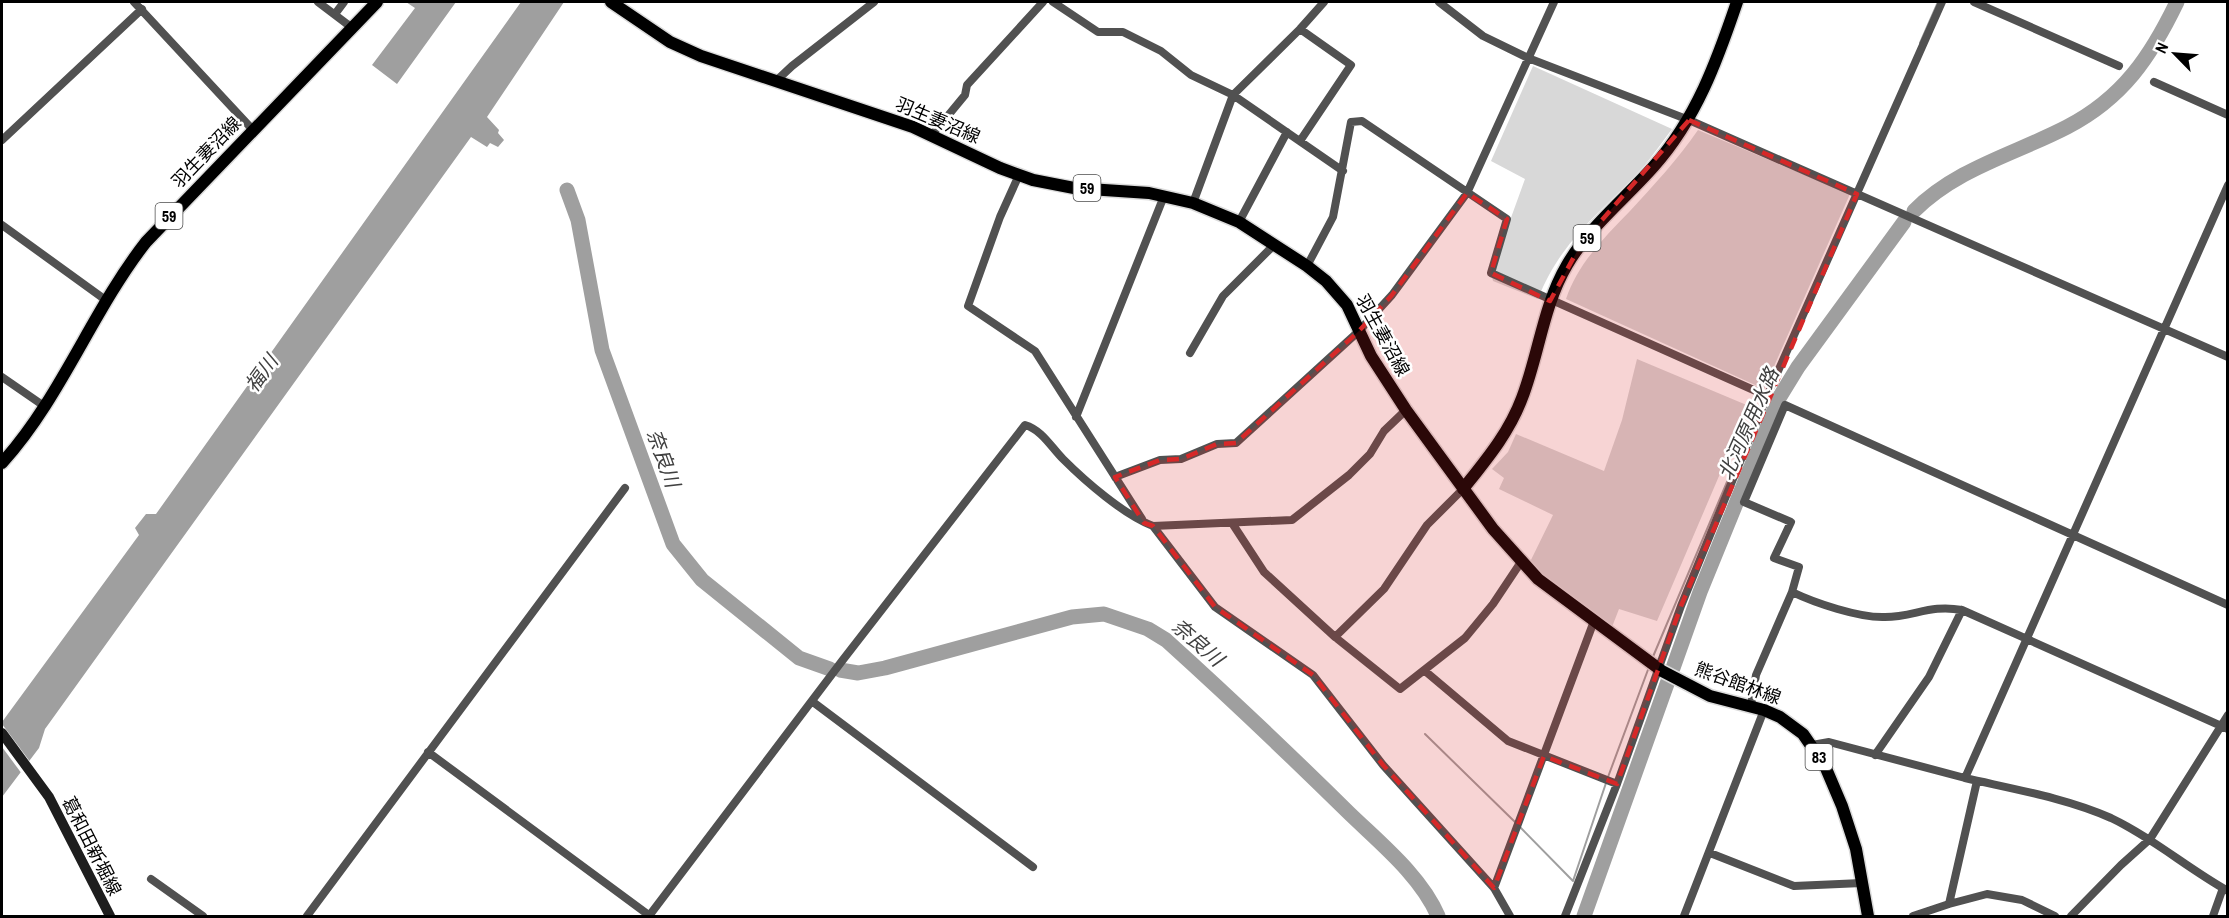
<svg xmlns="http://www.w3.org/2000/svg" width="2229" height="918" font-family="'Archivo Narrow','Noto Sans JP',sans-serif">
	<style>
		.green { fill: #d8d8d8 }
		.water { fill: #9f9f9f }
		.pier { fill: #fff }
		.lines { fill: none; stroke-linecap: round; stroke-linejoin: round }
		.stream { stroke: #9f9f9f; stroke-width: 2 }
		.river { stroke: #9f9f9f; stroke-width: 15 }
		.primary-casing { stroke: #dbdbdb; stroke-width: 15 }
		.street { stroke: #515151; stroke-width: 8 }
		.secondary { stroke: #1e1e1e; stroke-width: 10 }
		.primary { stroke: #000; stroke-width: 12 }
		.marked { fill: #d62828; fill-opacity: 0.2; stroke: #d62828; stroke-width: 4.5; stroke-dasharray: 12 8; stroke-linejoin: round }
		.labels { text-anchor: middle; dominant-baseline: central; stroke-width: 5; stroke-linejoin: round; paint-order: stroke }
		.shield { fill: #fff; stroke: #4c4c4c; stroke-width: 1.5 }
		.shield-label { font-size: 16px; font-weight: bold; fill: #000 }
		.street-label { font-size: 18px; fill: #000; stroke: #fff }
		.water-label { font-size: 20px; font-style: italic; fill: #404040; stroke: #fff }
	</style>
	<rect width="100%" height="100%" fill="#fff"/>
	<path class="green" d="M1533 66 1672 129C1663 141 1654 154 1644 166 1603 211 1561 239 1538 299L1493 281 1491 273 1525 179 1491 161Z
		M1698 130 1850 194 1764 389 1566 299C1578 263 1605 237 1630 211 1654 185 1678 159 1698 130Z
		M1637 359 1749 406 1657 621 1619 609 1612 627 1562 592 1529 564 1553 515 1499 489 1504 478 1492 469 1508 452 1516 434 1604 471 1622 420Z"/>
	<path class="water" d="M406 2H456L397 84 372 65 415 8Z
		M521 2H564L487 117 499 130 498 133 504 140 498 147 490 143 487 147 471 137 45 729 39 748 2 797V722L139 535 135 528 146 514H156Z"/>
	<path class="pier" d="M2 724 31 763 22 774 2 747Z"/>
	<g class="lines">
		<path class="stream" d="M1920 43 1938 2
			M1652 659 1749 430
			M1425 734 1515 822
			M1608 777 1649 667
			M1519 826 1573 881 1606 783"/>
		<path class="river" d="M567 190 578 220 602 350 673 544 702 580 799 658 830 669
			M1914 211C1957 168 2015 154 2067 127 2123 98 2151 56 2177 2
			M1673 668 1700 592 1779 398 1798 367 1904 222
			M840 670 858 673 885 668 1072 617 1104 614 1148 629 1166 640C1228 696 1289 754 1349 813 1380 843 1421 876 1438 916
			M1584 916 1668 681"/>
		<defs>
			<path id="primary" d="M611 2 670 42 701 56 913 127 1000 168 1033 180 1074 188 1149 193 1193 203 1239 222 1307 266 1326 281 1347 305 1371 356 1406 410 1493 529 1538 579 1662 671 1710 696 1764 710 1780 717 1803 734 1825 766 1842 806 1856 849 1868 916
				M2 463C61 398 92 311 146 242L377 2
				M1463 489C1486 460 1509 433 1522 398 1539 354 1543 306 1567 265 1589 227 1625 199 1654 166 1696 119 1717 61 1737 2"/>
		</defs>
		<use href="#primary" class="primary-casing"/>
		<path class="street" d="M134 2 253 130
			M318 2 351 27
			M1053 2 1098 32H1123L1161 51 1191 75 1233 95 1343 171
			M1439 2 1483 36 1528 58 1689 120 2228 357
			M1974 2 2119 66
			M335 14 344 2
			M776 81 792 66 874 2
			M2154 82 2228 115
			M932 135 965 95 967 85 1043 2
			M2 140 142 9
			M1300 141 1351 65 1300 29
			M1019 175 1000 217 968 306 1035 351 1142 519
			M1193 203 1233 95 1300 29 1324 2
			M1239 222 1287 132
			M2 225 107 301
			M1307 266 1333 217 1351 122 1362 121 1507 219 1491 273 1767 396
			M1190 353 1223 296 1275 244
			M2 377 44 406
			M1406 410 1384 431 1370 454 1349 475 1292 520 1153 526 1215 607 1313 675 1383 765 1494 888 1510 916
			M1076 417 1164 196
			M1115 477 1160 460 1181 459 1217 444 1236 443 1359 331 1392 295 1467 193 1554 2
			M1232 523 1264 572 1335 637 1384 589 1427 525 1463 489
			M1792 592 1799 567 1774 558 1791 522 1744 502 1785 405 2228 605
			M1335 637 1400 689 1465 638 1493 604 1521 562
			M1425 671 1508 741 1617 784
			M813 702 1033 867
			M1751 706 1756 675 1792 592C1815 603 1859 618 1885 617 1914 617 1930 604 1962 610L2228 729
			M1812 745 1829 742 1965 778 2228 185
			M428 752 650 916
			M1875 755 1929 677 1962 610
			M1965 778C2013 789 2066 798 2111 818 2153 838 2187 868 2228 891
			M1710 853 1794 886 1862 883
			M151 879 203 916
			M1494 888 1594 621
			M1949 904 1987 894 2022 900 2055 916
			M307 916 625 488
			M649 916 842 661 1025 425C1042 430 1051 447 1063 459 1085 481 1124 515 1153 526
			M1565 916 1617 784 1681 606 1767 396 1942 2
			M1684 916 1764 710
			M1913 916 1949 904 1977 781
			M2071 916 2121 865 2150 839 2228 715
			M2213 916 2223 888"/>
		<path class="secondary" d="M2 733 49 797 110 916"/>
		<use href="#primary" class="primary"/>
	</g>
	<path class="marked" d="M1689 120 1857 194 1681 606 1617 784 1544 756 1494 888 1383 765 1313 675 1215 607 1153 526 1144 523 1115 477 1160 460 1181 459 1217 444 1236 443 1359 331 1392 295 1467 193 1507 219 1491 273 1550 301 1581 244Z"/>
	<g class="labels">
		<g class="shield">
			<rect x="1073.5" y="175" width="27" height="26" rx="4.5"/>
			<rect x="155.5" y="203" width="27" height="26" rx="4.5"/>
			<rect x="1573.5" y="225" width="27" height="26" rx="4.5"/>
			<rect x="1805.5" y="744" width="27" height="26" rx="4.5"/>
		</g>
		<g class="shield-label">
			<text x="1087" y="188">59</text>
			<text x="169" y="216">59</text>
			<text x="1587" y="238">59</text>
			<text x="1819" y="757">83</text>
		</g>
		<g class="street-label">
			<text transform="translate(938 120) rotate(23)">羽生妻沼線</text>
			<text transform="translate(206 152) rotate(-46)">羽生妻沼線</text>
			<text transform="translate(1383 335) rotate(61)">羽生妻沼線</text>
			<text transform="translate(1738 683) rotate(20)">熊谷館林線</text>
			<text transform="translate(92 846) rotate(63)">葛和田新堀線</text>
		</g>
		<g class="water-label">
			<text transform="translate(261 373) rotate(-54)">福川</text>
			<text transform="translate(1748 424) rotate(-66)">北河原用水路</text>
			<text transform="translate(664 458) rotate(70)">奈良川</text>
			<text transform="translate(1198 642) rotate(41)">奈良川</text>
		</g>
	</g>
	<rect width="2229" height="918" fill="none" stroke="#000000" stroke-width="6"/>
	<g transform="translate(2175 54) rotate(295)" stroke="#ffffff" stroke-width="4.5" paint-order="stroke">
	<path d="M0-4.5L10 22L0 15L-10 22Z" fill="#000000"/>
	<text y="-9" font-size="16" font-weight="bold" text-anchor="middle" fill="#000000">N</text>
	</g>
</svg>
